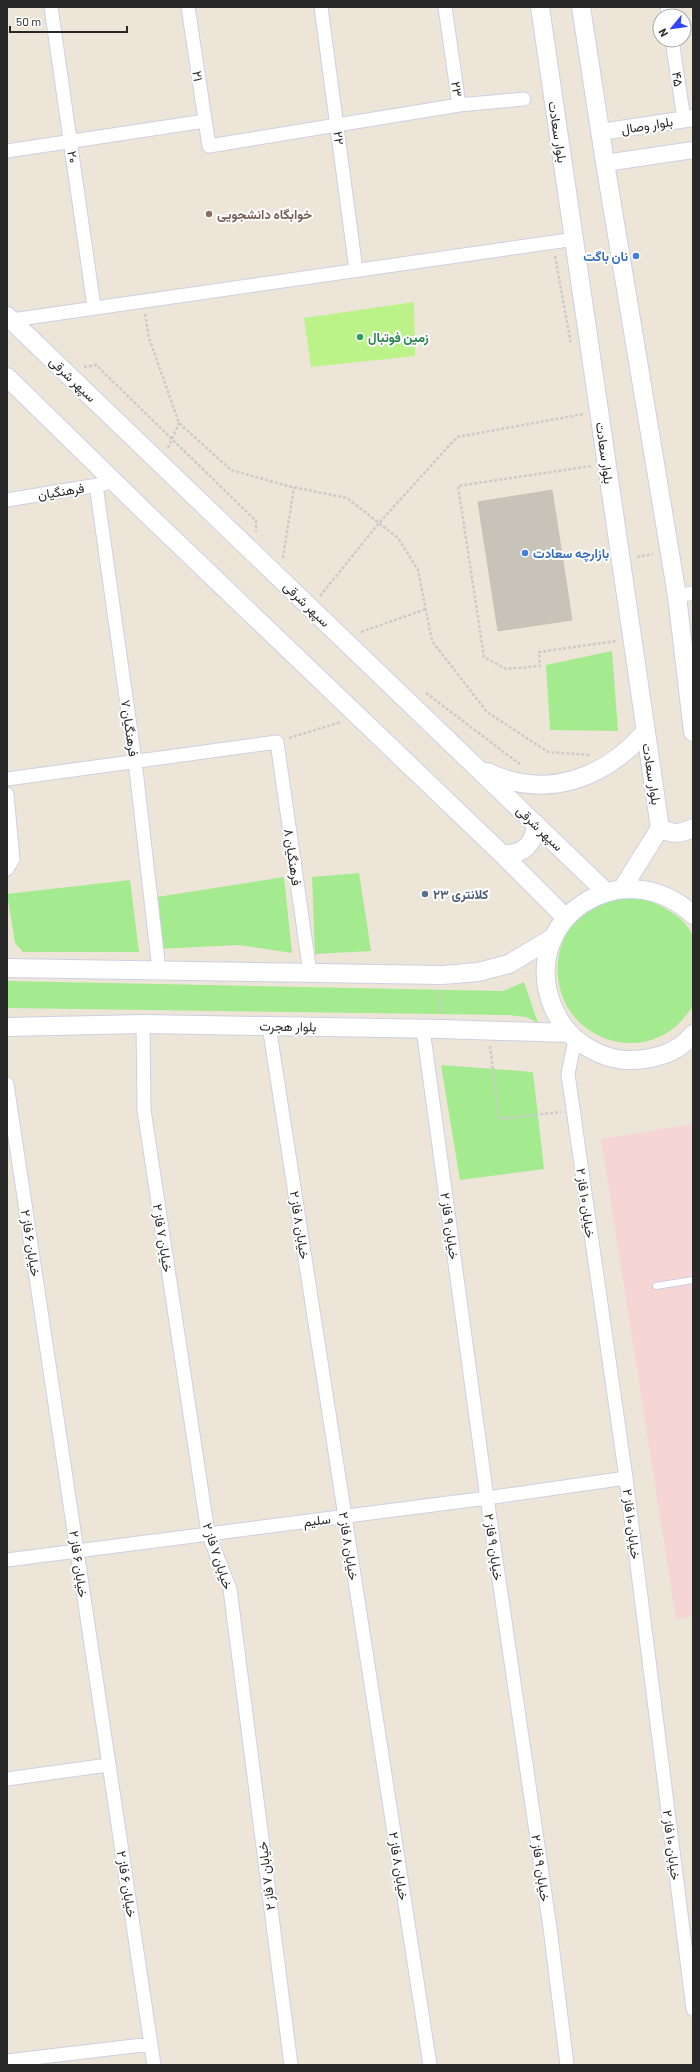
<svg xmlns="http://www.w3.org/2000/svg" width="700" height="2072" font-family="Barlow,Vazirmatn,sans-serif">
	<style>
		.medical { fill: #f5d6d4 }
		.green { fill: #a4ea8e }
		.pitch { fill: #bbf388 }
		.building { fill: #c8c3b8; stroke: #c8c2b2 }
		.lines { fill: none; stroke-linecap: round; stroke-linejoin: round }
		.service-casing { stroke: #cdcfe4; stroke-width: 8 }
		.minor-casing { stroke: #cdcfe4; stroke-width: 15 }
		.tertiary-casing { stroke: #cdcfe4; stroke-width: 18 }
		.secondary-casing { stroke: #cdcfe4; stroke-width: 20 }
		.path { stroke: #cbcbcb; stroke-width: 2.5; stroke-dasharray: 3 2; stroke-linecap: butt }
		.service { stroke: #fff; stroke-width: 6 }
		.minor { stroke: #fff; stroke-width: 13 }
		.tertiary { stroke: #fff; stroke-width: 16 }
		.secondary { stroke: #fff; stroke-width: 18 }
		.education-dot { fill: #8d6e63; stroke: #fff; stroke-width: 1.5 }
		.shop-dot { fill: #3f7fe0; stroke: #fff; stroke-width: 1.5 }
		.leisure-dot { fill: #2e9e5b; stroke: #fff; stroke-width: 1.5 }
		.service-dot { fill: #5c6f8a; stroke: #fff; stroke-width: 1.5 }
		.labels { text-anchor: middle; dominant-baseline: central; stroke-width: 4; stroke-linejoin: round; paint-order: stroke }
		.street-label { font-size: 13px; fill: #282828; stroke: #fff }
		.education-label { font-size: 13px; font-weight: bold; fill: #785e54; stroke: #fff; text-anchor: start }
		.shop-label { font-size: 13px; font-weight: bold; fill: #366cbe; stroke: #fff; text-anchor: end }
		.leisure-label { font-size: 13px; font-weight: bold; fill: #27864d; stroke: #fff; text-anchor: start }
		.service-label { font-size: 13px; font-weight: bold; fill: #4e5e75; stroke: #fff; text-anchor: start }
	</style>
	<rect width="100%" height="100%" fill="#ede6d8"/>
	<path class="medical" d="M693 1124V1616L676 1620 601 1139Z"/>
	<path class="green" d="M612 651 618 731 550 730 546 665Z
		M359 873 371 951 315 954 312 877Z
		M284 877 292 953 239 945 157 949 151 898Z
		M130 880 139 952H23L15 943 7 894Z
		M618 899C625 899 634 898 642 899 659 903 689 919 693 938 695 948 693 961 693 971 693 981 696 998 692 1007 690 1011 686 1015 683 1019 656 1051 608 1050 579 1022 546 990 551 928 595 906 602 903 610 901 618 899Z
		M7 981 503 991 524 982 538 1023 526 1017 508 1015 7 1008Z
		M441 1065 533 1072 544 1169 460 1180Z"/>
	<path class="pitch" d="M414 302 415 356 311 367 304 318Z"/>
	<path class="building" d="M552 490 572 620 498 631 478 502Z"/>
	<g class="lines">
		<defs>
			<path id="service" d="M656 1286 693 1280"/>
			<path id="minor" d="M51 7 94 307
				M188 7 209 146 459 105
				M321 7 356 270
				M445 7 459 105 524 99
				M667 7 669 16
				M672 40 684 119
				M7 151 205 121
				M12 320 575 239
				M96 485 135 761 159 970
				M7 500 104 484
				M677 596 693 593
				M7 779 277 742 310 973
				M7 794 13 859 7 869
				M143 1024 144 1110 208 1533 230 1589 291 2065
				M269 1026 430 2065
				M423 1029 487 1498 550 1928 567 2065
				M575 1040 568 1074 626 1478 693 2009
				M7 1084 154 2065
				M7 1560 487 1498 626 1478
				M7 1779 108 1765
				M7 2061 151 2044"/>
			<path id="tertiary" d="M601 132 693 118
				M605 163 693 150"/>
			<path id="secondary" d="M540 7 660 828 622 889
				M581 7 605 163 677 596 693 732
				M7 316 606 892
				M7 377 143 510 502 854 566 918
				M487 772C546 800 604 779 645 732
				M660 828C673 835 680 834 693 828
				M502 854C523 855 534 845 536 824
				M693 915C622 849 517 920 553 1007 559 1022 569 1035 582 1044 596 1053 611 1060 628 1060 651 1060 678 1054 693 1034
				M7 968 442 975 478 972 509 964 554 937
				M7 1027 143 1024 441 1029 569 1033"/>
		</defs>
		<use href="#service" class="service-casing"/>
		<use href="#minor" class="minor-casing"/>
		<use href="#tertiary" class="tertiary-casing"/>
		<use href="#secondary" class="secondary-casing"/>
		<path class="path" d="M555 256 571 344
			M145 314 149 338 179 423 231 470 288 486 347 498 398 538 418 570 432 641 487 712 548 752 590 755
			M84 367 96 365 256 521V532
			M168 448 179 423
			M591 466 458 486 484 657 506 669 540 666 539 652 616 641
			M637 557 653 554
			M283 558 294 487
			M320 596 379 523 457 437 584 414
			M361 632 426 609
			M426 693 521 765
			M289 738 341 722
			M441 1012V991
			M490 1046 499 1119 561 1112"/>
		<use href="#service" class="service"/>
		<use href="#minor" class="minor"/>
		<use href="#tertiary" class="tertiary"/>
		<use href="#secondary" class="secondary"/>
	</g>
	<circle class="education-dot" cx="209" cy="214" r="4"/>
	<g class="shop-dot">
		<circle cx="636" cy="256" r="4"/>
		<circle cx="525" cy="553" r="4"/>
	</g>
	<circle class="leisure-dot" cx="360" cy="337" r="4"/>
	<circle class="service-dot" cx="425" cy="894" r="4"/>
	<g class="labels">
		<g class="street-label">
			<text transform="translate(198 76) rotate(82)">۲۱</text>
			<text transform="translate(678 79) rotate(82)">۴۵</text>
			<text transform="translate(457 89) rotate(82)">۲۳</text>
			<text transform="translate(647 125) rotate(-9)">بلوار وصال</text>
			<text transform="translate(558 132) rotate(81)">بلوار سعادت</text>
			<text transform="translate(339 138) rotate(83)">۲۲</text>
			<text transform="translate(73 157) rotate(82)">۲۰</text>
			<text transform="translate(73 379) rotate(44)">سپهر شرقی</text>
			<text transform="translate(605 453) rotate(82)">بلوار سعادت</text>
			<text transform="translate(61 491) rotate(-9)">فرهنگیان</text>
			<text transform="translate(307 604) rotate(44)">سپهر شرقی</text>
			<text transform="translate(130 728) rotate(82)">فرهنگیان ۷</text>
			<text transform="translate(652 774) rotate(81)">بلوار سعادت</text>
			<text transform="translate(540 828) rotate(44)">سپهر شرقی</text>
			<text transform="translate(293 857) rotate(82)">فرهنگیان ۸</text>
			<text transform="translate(288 1026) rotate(1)">بلوار هجرت</text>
			<text transform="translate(586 1203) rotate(82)">خیابان ۱۰ فاز ۲</text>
			<text transform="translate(300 1225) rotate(81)">خیابان ۸ فاز ۲</text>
			<text transform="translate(450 1226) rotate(82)">خیابان ۹ فاز ۲</text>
			<text transform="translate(163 1238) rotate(81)">خیابان ۷ فاز ۲</text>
			<text transform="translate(31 1243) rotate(81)">خیابان ۶ فاز ۲</text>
			<text transform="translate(317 1520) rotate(-7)">سلیم</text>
			<text transform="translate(632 1524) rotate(83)">خیابان ۱۰ فاز ۲</text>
			<text transform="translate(349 1546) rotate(81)">خیابان ۸ فاز ۲</text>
			<text transform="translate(494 1547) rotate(82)">خیابان ۹ فاز ۲</text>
			<text transform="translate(218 1556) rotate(72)">خیابان ۷ فاز ۲</text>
			<text transform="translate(79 1564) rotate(82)">خیابان ۶ فاز ۲</text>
			<text transform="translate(672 1845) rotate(83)">خیابان ۱۰ فاز ۲</text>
			<text transform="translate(399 1866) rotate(81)">خیابان ۸ فاز ۲</text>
			<text transform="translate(541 1868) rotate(82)">خیابان ۹ فاز ۲</text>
			<text transform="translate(266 1876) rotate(-97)">خیابان ۷ فاز ۲</text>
			<text transform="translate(127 1884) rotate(81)">خیابان ۶ فاز ۲</text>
		</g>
		<g class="education-label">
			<text x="217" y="214">خوابگاه دانشجویی</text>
		</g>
		<g class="shop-label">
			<text x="628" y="256">نان باگت</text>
			<text x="533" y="553" text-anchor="start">بازارچه سعادت</text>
		</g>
		<g class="leisure-label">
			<text x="368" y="337">زمین فوتبال</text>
		</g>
		<g class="service-label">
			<text x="433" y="894">کلانتری ۲۳</text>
		</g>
	</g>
	<rect width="700" height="2072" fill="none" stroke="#282828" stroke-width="16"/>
	<g transform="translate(672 28) rotate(241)"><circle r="19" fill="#ffffff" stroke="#a9a9a9"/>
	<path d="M0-3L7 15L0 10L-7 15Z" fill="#3344ff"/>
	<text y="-6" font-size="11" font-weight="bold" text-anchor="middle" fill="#282828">N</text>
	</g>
	<path d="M10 26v6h117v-6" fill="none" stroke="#282828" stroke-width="2"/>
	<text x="16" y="26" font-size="12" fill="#282828" stroke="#ffffff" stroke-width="3" paint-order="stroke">50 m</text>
</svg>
